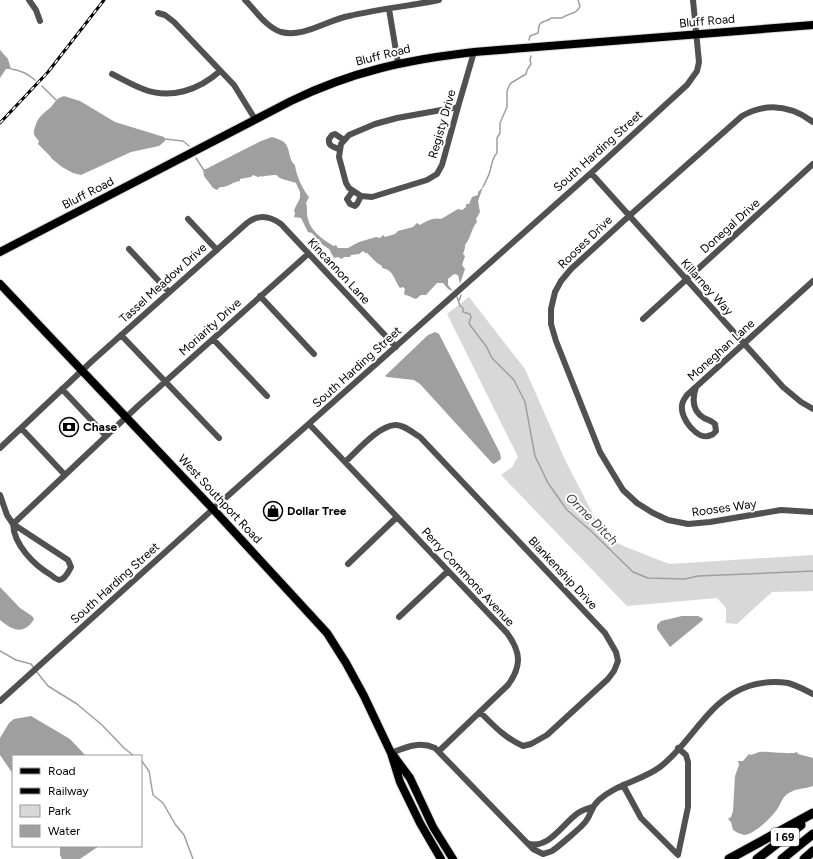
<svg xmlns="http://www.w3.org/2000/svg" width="813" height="859" font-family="Figtree,sans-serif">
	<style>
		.green { fill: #d8d8d8 }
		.water { fill: #9f9f9f }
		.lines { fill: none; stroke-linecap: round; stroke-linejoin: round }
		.stream { stroke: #9f9f9f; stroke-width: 1.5 }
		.major-casing { stroke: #dbdbdb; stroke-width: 10 }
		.highway-casing { stroke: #dbdbdb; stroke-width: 11 }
		.minor { stroke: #515151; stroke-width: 6 }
		.major { stroke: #000; stroke-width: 8 }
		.highway { stroke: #000; stroke-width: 9 }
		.rail-casing { stroke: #000; stroke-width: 3 }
		.rail { stroke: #fff; stroke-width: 1.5; stroke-dasharray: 4.5; stroke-linecap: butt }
		.labels { text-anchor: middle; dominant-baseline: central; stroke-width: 4; stroke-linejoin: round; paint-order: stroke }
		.shield { fill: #fff; stroke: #4c4c4c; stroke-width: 1 }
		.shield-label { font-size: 11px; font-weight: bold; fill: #000 }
		.street-label { font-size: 12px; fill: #000; stroke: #fff }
		.poi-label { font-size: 12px; font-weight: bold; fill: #000; stroke: #fff; text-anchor: start }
		.water-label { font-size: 13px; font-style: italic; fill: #404040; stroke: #fff }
	</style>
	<rect width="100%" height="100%" fill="#fff"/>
	<path class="green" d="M469 297 525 369 566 462 604 535 621 545 669 564 813 555V591L772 592 737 624 726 623V608L717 598 627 606 501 475 512 467 518 457 447 314Z"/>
	<path class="water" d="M0 50 8 59 11 69H6L0 78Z
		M64 96 80 101 115 122 164 137 165 139V141L159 146 131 152 81 175 73 173 62 167 51 158V157L38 144 39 141C32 133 33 134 36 124 39 116 44 113 50 108 55 103 56 98 64 96Z
		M272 137C276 138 281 140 284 142 291 149 288 160 295 165 296 175 303 190 309 197L306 203C308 208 306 213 308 219 310 230 324 241 334 246L336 245 338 248H348L359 242 376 237 380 238 383 235 385 237 395 234 398 231 413 227 417 223 420 225C426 221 434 217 441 219L458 209 462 210 466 207V204H469L472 197 478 195V192L483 187 478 201 480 212 476 219 477 222C471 229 471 238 465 245V248L463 254 465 256 462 265 465 269 460 284 458 275 454 274 448 279V285L453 291 448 289 443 283H437L426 295H421L416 299C412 298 409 295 405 295L404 293 405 289 403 287 400 288C394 280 394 270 382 268V266L377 263 367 253H365L363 251 359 254 351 255 350 257H344L342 259 338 257 334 258 329 249 320 243 319 239H317L312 233 308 232 301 218 294 217 295 213 294 210 300 198V192L296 183C291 181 284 180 280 178 276 176 279 175 274 175 271 175 268 176 264 176L262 177V176L258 177 253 175 251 177 240 179V181C232 182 227 188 220 187L217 190 213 188 204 176 203 169H206L261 141Z
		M435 332 439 334 500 453 501 459 494 464 492 463 420 384 414 380 387 377 385 376 428 335Z
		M0 587 20 608 32 616 34 619C24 636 12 630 0 620Z
		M682 616H698L702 618 703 620 670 647 657 629V625L661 621Z
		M31 716 70 739 86 756H13V774L0 755V738L9 723 14 719Z
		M759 752C768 751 791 755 797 752L798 754 813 758V786C805 789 796 788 789 793 783 796 781 803 778 808 773 816 754 835 744 835 740 834 736 832 733 830L731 822 728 819 731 817 733 811 735 776 739 765 738 761H743L749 754 751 755Z
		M60 846H99L80 859H62L60 855Z"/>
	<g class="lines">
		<path class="stream" d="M529 40 530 36 538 33C539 30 538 26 540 24 543 20 548 22 551 18H562C567 13 577 15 580 6L578 0
			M11 69C21 70 28 74 35 80
			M42 86 56 100
			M165 139 183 141 189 146
			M196 158 203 169
			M483 187C485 182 489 176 490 171 492 164 492 158 497 153V138L500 133V123L507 107V91L509 86 511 83 526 74 527 70 531 64 530 60 531 56
			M457 297 460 306 463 308V312L470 314 471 317 469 323 470 325 486 346 492 358 514 380 525 402 535 456 548 483 567 510 591 531 633 572 648 578 685 579 698 576 813 571
			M459 301 461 295
			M0 651 16 660 31 664 34 668
			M36 671 48 686 77 704 102 725 124 748 134 756
			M141 760 149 771 153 795 163 803 175 824 184 835 193 859"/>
		<defs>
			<path id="major" d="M0 252 291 101C353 71 406 60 474 52L813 25
				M0 284 213 509 327 633 346 663 364 696 391 753 400 782 420 823 441 859
				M393 755 410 778 433 827 453 859"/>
			<path id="highway" d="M729 859 813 813
				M757 859 801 825
				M782 859 813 834
				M804 859 813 851"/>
		</defs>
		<use href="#major" class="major-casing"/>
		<use href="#highway" class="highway-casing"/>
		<path class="minor" d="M29 0 36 10 40 21
			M245 0C256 11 266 27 281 32 304 38 327 20 349 16 379 9 409 6 439 0
			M389 9 398 63
			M158 13 165 15 174 22 234 85 255 119
			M112 74C122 79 132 85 143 89 170 100 199 90 220 71
			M458 107 397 118 375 124 349 135 341 144 339 157 346 183 349 188 361 196 372 197 427 180 437 174 442 165 458 107 474 52
			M813 122C790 105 767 102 742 116L629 216 571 269 561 281 555 292 551 309V324L556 341 600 452 623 490 637 503 653 513 668 520 688 524 710 522 781 510 813 512
			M339 149C333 147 328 146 329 139L332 135 335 134 344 140
			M591 173 783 387 801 402 813 409
			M353 191 347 199 350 204 355 206 357 204 361 196
			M188 219 217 250
			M129 249 169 292
			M260 296 314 354
			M643 319 813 164
			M121 335 219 438
			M213 339 267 396
			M696 387C692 399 692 411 704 418 708 420 712 421 715 424L716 431C715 432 713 435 711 435 698 442 680 418 682 406 682 401 685 398 687 395L813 281
			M62 389 106 436
			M309 424 507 633C521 652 522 666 508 685L439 751
			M21 428 65 475
			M0 448 91 362 247 223C258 214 270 216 281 224L396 347
			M345 462C357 451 378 426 395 425 403 424 413 433 420 437L605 633 616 652 618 661 614 671 608 679 547 735 531 744 523 746C505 738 494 726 480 712
			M0 495 7 515 13 524 138 406 308 254
			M13 524 68 560 71 567C69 571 65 580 59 580 56 579 53 577 51 575 34 565 14 545 13 524Z
			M348 564 397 517
			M399 617 447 572
			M0 701 222 501 591 173 687 85 697 71 699 62 693 0
			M391 753C406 747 419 741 435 748L533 849 543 854C547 853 549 852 552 851 558 847 583 826 586 821 592 813 590 808 599 800 616 784 641 781 660 767 693 742 707 700 749 686 762 682 774 681 788 683 796 685 805 690 813 694
			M623 785 641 818 678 855 688 807V762L686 755 678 748
			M527 843C548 851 562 824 578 813 582 810 587 809 592 807"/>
		<use href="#major" class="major"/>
		<use href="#highway" class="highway"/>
		<defs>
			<path id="rail" d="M0 123 48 72 104 0"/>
		</defs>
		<use href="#rail" class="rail-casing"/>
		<use href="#rail" class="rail"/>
	</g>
	<defs>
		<symbol id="bank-ring" viewBox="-11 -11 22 22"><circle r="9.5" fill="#fff" stroke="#000" stroke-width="1.5"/><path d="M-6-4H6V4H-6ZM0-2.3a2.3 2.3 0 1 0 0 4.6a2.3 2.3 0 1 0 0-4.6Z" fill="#000"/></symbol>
		<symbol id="shop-ring" viewBox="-11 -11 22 22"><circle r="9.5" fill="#fff" stroke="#000" stroke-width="1.5"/><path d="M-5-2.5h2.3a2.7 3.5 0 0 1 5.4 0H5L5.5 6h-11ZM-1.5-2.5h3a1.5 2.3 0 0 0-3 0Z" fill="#000"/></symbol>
	</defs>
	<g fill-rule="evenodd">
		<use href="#bank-ring" x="58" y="416" width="22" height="22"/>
		<use href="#shop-ring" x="262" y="500" width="22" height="22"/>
	</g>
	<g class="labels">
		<rect class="shield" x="771" y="828" width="28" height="18" rx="3"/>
		<g class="shield-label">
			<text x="785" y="837">I 69</text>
		</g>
		<g class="street-label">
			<text transform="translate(707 21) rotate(-5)">Bluff Road</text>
			<text transform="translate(383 55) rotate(-14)">Bluff Road</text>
			<text transform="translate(442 124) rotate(-74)">Registy Drive</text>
			<text transform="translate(598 151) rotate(-42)">South Harding Street</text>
			<text transform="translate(88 193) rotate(-27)">Bluff Road</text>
			<text transform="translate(730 226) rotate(-42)">Donegal Drive</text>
			<text transform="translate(585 242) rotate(-44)">Rooses Drive</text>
			<text transform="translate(339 271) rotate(47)">Kincannon Lane</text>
			<text transform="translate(163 283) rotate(-42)">Tassel Meadow Drive</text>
			<text transform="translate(707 287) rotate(48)">Killarney Way</text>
			<text transform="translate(210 327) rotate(-42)">Moriarity Drive</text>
			<text transform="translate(721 350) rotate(-42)">Moneghan Lane</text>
			<text transform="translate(357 367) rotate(-42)">South Harding Street</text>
			<text transform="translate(220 499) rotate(47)">West Southport Road</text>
			<text transform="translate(724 508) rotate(-8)">Rooses Way</text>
			<text transform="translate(563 573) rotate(47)">Blankenship Drive</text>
			<text transform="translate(468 577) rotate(47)">Perry Commons Avenue</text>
			<text transform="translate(115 583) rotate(-42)">South Harding Street</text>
		</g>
		<g class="poi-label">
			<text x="83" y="427">Chase</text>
			<text x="287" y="511">Dollar Tree</text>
		</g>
		<g class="water-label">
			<text transform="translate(592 519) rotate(45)">Orme Ditch</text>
		</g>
	</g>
	<rect x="12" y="755" width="130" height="92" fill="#ffffff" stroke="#999999"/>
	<rect x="20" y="768" width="20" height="6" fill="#000000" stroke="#999999"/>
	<text x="48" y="775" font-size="12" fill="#000000">Road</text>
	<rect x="20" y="788" width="20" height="6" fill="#000000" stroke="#999999"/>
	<text x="48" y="795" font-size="12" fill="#000000">Railway</text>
	<rect x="20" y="805" width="20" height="12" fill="#d8d8d8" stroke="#999999"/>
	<text x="48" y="815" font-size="12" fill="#000000">Park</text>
	<rect x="20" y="825" width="20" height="12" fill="#9f9f9f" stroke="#999999"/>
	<text x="48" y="835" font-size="12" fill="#000000">Water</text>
</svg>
